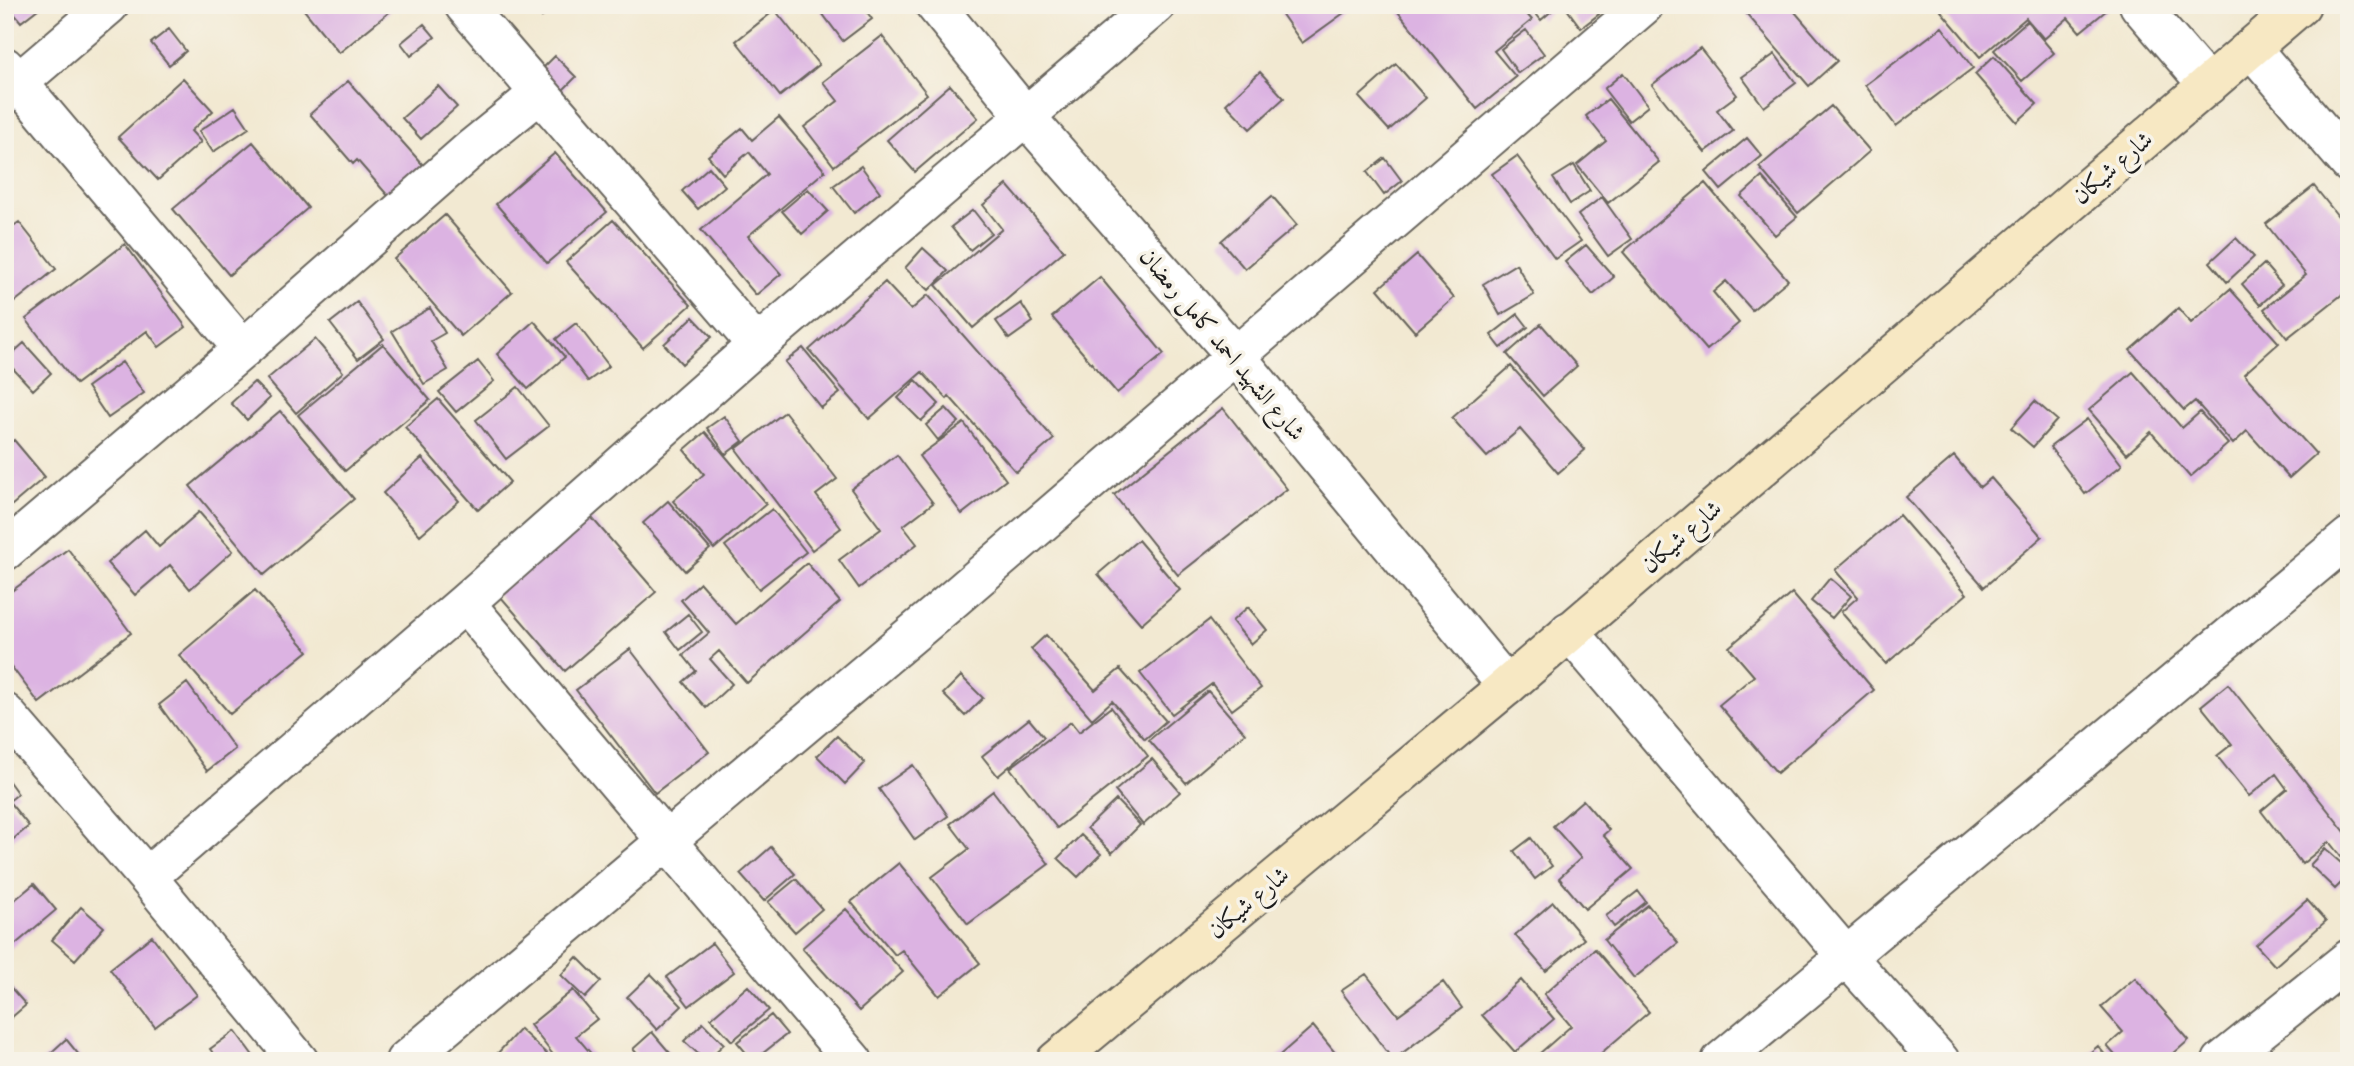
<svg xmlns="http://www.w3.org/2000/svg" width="2354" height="1066" font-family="'Gentium Book Plus',Amiri,serif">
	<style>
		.building { fill: #dcb3e2 }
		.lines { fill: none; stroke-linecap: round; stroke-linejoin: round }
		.street-casing { stroke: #67645c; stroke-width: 42 }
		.secondary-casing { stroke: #67645c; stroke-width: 42 }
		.street { stroke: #fff; stroke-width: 38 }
		.secondary { stroke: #f7e8c3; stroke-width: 38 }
		.labels { text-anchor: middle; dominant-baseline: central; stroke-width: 7; stroke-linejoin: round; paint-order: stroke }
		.street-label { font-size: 24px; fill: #1c1c1c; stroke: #f7f3e8 }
	</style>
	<rect width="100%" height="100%" fill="#f7f3e8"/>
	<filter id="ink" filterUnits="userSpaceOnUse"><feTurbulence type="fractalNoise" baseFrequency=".0143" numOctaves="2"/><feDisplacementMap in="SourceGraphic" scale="14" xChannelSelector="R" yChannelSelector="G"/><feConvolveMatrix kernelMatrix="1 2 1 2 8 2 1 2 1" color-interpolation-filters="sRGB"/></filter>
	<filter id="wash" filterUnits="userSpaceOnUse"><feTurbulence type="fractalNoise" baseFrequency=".00686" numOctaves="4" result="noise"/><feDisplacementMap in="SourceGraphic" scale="28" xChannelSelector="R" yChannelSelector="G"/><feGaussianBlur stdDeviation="1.57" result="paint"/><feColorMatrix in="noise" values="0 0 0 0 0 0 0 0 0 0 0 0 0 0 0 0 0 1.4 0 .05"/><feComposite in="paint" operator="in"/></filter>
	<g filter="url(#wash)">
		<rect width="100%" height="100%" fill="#f2e9d2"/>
		<g id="blocks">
			<path class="building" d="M7 5H43L21 22Z
				M300 5H390L393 9 339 53Z
				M534 5H559L542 17Z
				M816 5H862L872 19 843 41Z
				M1292 5H1345L1348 10 1302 43 1281 13Z
				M1397 5H1519L1532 20 1494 51 1516 77 1477 109 1394 7Z
				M1529 5H1553L1555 8 1541 20Z
				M1564 5H1592L1599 14 1581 28Z
				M1739 5H1789L1837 61 1809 86Z
				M1947 5H2102L2107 10 2080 32 2068 18 2044 39 2026 18 1980 57 1941 11Z
				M775 10 819 65 780 96 736 41Z
				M2027 21 2054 53 2022 81 1994 50Z
				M424 24 435 37 411 56 401 43Z
				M1942 27 1973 68 1896 126 1865 85Z
				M169 29 186 51 169 65 151 43Z
				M1526 30 1544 54 1518 73 1501 49Z
				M882 36 927 94 834 166 804 127 838 101 823 82Z
				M1700 48 1737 95 1717 110 1733 131 1705 152 1652 85Z
				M1775 54 1796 83 1764 107 1742 77Z
				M555 56 576 77 560 93 539 72Z
				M1994 56 2037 104 2017 122 1975 74Z
				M1396 64 1426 98 1389 130 1359 97Z
				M1260 72 1284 98 1250 129 1226 104Z
				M1623 73 1648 106 1629 121 1604 89Z
				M183 78 213 111 191 131 201 142 158 180 118 137Z
				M348 81 431 174 396 205 357 160 353 164 310 114Z
				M950 85 978 118 915 172 887 140Z
				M438 86 457 107 421 139 402 118Z
				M1608 99 1659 162 1608 203 1577 165 1606 141 1586 116Z
				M1831 106 1870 151 1798 213 1759 167Z
				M235 107 249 128 213 152 199 131Z
				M779 117 825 171 748 236 781 274 756 295 701 230 767 174 749 152 723 174 708 156 742 128 752 140Z
				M1747 138 1762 156 1721 190 1706 172Z
				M253 142 308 208 229 275 173 209Z
				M555 153 607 212 547 263 496 204Z
				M1517 156 1581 241 1555 259 1492 174Z
				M1385 158 1402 181 1384 195 1367 172Z
				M1574 165 1590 191 1570 204 1553 178Z
				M861 166 880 192 854 213 833 186Z
				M709 167 725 186 698 209 682 191Z
				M1762 177 1797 217 1775 235 1741 196Z
				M1705 183 1788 280 1752 310 1726 281 1713 292 1739 323 1707 350 1623 252Z
				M1007 185 1064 251 973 328 936 285 1002 229 983 205Z
				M2314 186 2349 230V289L2287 338 2264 309 2306 275 2266 224Z
				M808 189 828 211 802 234 782 211Z
				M1272 196 1297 225 1245 269 1221 241Z
				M1602 197 1632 239 1608 256 1578 215Z
				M973 210 991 233 970 250 951 227Z
				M445 215 512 292 461 336 394 259Z
				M613 220 691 305 643 348 566 262Z
				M19 222 56 269 7 308 5 232Z
				M2236 238 2254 257 2227 282 2210 262Z
				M125 244 186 327 159 347 147 331 76 384 26 319Z
				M1586 245 1614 277 1593 295 1565 262Z
				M923 248 948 271 929 290 905 268Z
				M1417 255 1454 298 1415 332 1378 289Z
				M1516 264 1534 295 1500 315 1483 284Z
				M2264 264 2282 285 2260 305 2242 284Z
				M1100 277 1164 354 1117 393 1052 317Z
				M885 282 911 310 928 295 1054 439 1016 472 949 396 947 399 922 372 869 419 809 350Z
				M2230 289 2279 343 2244 374 2316 454 2289 478 2247 431 2233 444 2195 401 2184 410 2130 350 2178 308 2191 323Z
				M357 302 384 339 358 359 330 323Z
				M1021 303 1033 322 1009 339 996 321Z
				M430 308 445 333 431 341 448 370 424 384 392 331Z
				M1518 314 1528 327 1501 348 1491 335Z
				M693 317 712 337 682 364 664 344Z
				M534 321 565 357 528 389 497 354Z
				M576 323 609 366 588 381 556 339Z
				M1541 324 1577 366 1543 396 1507 354Z
				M315 339 343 372 296 413 267 379Z
				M24 343 51 373 33 390 5 360Z
				M383 344 430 400 345 471 298 415Z
				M803 348 840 393 821 408 785 362Z
				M478 361 494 381 456 412 439 392Z
				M122 362 144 393 108 418 87 387Z
				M1511 366 1585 450 1558 473 1520 429 1487 457 1452 418Z
				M2133 372 2182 428 2200 412 2228 444 2190 477 2151 432 2127 454 2089 410Z
				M916 380 939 404 921 421 898 398Z
				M254 382 270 398 247 420 231 403Z
				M518 387 549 426 506 459 476 420Z
				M438 399 510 482 478 510 405 427Z
				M2035 401 2057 420 2033 447 2011 428Z
				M946 408 959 422 938 440 926 425Z
				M1223 408 1287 489 1178 575 1114 495Z
				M280 411 354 499 264 575 190 486Z
				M785 412 837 479 816 495 841 528 812 550 736 449Z
				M724 416 743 441 726 454 707 428Z
				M2087 419 2122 465 2085 494 2050 447Z
				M964 423 1006 480 962 514 919 456Z
				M705 432 766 504 714 549 673 501 704 474 684 450Z
				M14 440 45 477 5 511V447Z
				M897 455 933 503 903 526 917 544 859 588 839 560 881 529 851 489Z
				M1954 456 1980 487 1991 478 2042 537 1984 587 1906 497Z
				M422 458 459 501 420 535 383 493Z
				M668 501 710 549 685 571 643 523Z
				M579 503 656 592 565 671 488 582Z
				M772 509 806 552 759 589 725 546Z
				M199 512 233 551 190 589 170 565 135 595 107 563 145 530 159 547Z
				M1899 515 1967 594 1886 664 1841 612 1858 597 1835 570Z
				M1138 540 1180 590 1141 624 1098 574Z
				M68 549 131 633 39 703 5 658V596Z
				M807 563 840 602 747 683 719 651 710 659 732 684 706 708 683 682 696 671 683 655 709 633 681 600 700 583 736 624Z
				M1830 578 1851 596 1832 618 1811 601Z
				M255 590 308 651 230 714 179 655Z
				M1792 593 1874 690 1777 773 1719 705 1754 676 1729 647Z
				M1248 607 1267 630 1251 644 1232 621Z
				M688 614 702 632 680 650 666 632Z
				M1209 620 1261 688 1232 710 1212 684 1172 714 1140 673Z
				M1046 635 1095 690 1120 669 1166 721 1145 739 1112 701 1092 719 1031 649Z
				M630 649 709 752 655 793 576 690Z
				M961 676 983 698 965 716 943 694Z
				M187 683 235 749 207 771 159 705Z
				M2228 684 2349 837V867L2329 842 2302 864 2261 811 2287 789 2276 774 2249 796 2217 756 2232 744 2201 706Z
				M1208 691 1245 733 1186 783 1149 740Z
				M1111 707 1148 756 1057 828 1010 768 1071 722 1079 732Z
				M1029 719 1044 737 998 776 982 756Z
				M837 736 865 763 845 784 817 756Z
				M1152 759 1180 792 1143 825 1115 791Z
				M913 765 948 816 915 840 879 789Z
				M5 776 18 794 5 804Z
				M993 791 1049 864 968 924 932 877 969 849 950 824Z
				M1116 800 1140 825 1112 853 1087 828Z
				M1583 800 1609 830 1603 835 1633 869 1585 909 1559 878 1581 858 1553 826Z
				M10 803 29 826 5 846V807Z
				M1081 835 1101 854 1078 877 1058 858Z
				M1531 838 1552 866 1535 879 1514 851Z
				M771 847 795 874 764 901 740 874Z
				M2325 849 2349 870V875L2335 889 2310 865Z
				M899 863 980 963 939 996 902 950 895 955 851 902Z
				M796 879 822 909 795 932 768 902Z
				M34 884 56 910 5 953V908Z
				M1638 891 1646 902 1614 927 1606 916Z
				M2307 900 2326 921 2275 966 2256 945Z
				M1553 902 1584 939 1546 971 1515 935Z
				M1648 905 1678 943 1634 978 1604 940Z
				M81 907 104 927 75 960 52 940Z
				M846 909 903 972 859 1011 802 948Z
				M152 936 197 995 155 1027 110 969Z
				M712 943 734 972 689 1006 667 977Z
				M1595 949 1649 1012 1592 1061H1531L1571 1026 1544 994Z
				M577 957 601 981 585 998 561 975Z
				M651 974 682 1006 657 1030 627 997Z
				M1366 974 1398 1015 1443 982 1462 1008 1393 1060 1341 991Z
				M2135 978 2189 1040 2165 1061H2120L2107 1046 2123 1032 2101 1007Z
				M1521 980 1554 1019 1515 1052 1482 1015Z
				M5 981 26 1005 5 1023Z
				M748 986 769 1010 732 1041 711 1018Z
				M573 990 597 1019 576 1036 594 1057 589 1061H558L530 1025Z
				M771 1015 787 1034 753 1061 737 1042Z
				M703 1023 724 1044 706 1061 684 1041Z
				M1313 1026 1342 1061H1273Z
				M520 1029 550 1057 546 1061H503L496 1055Z
				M235 1031 257 1061H219L210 1049Z
				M652 1032 670 1053 661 1061H643L633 1049Z
				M66 1039 84 1061H42Z
				M2098 1046 2110 1061H2080Z"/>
		</g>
	</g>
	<g filter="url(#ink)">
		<use href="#blocks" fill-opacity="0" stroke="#67645c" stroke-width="2"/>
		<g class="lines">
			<defs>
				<path id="street" d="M464 5 757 345
					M935 5 1026 117 1235 355 1507 686
					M2139 5 2208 85
					M2251 48 2349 163
					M5 67 243 349
					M5 94 109 5
					M5 551 243 349 471 149 540 93
					M465 603 853 1061
					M1569 631 1845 955 1940 1061
					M5 713 147 877 299 1061
					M147 877 465 603 757 345 1156 5
					M405 1061 936 614 1644 5
					M1721 1061 2349 537
					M2222 1061 2349 959"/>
				<path id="secondary" d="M1056 1061 1507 686 2301 5"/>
			</defs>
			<use href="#street" class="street-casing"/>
			<use href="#secondary" class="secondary-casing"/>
			<use href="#street" class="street"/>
			<use href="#secondary" class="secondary"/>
		</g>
	</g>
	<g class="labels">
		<g class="street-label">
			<text transform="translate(2112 167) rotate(-41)">شارع شيكان</text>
			<text transform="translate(1223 344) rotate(50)">شارع الشهيد احمد كامل رمضان</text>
			<text transform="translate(1681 536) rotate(-41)">شارع شيكان</text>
			<text transform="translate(1248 902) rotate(-40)">شارع شيكان</text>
		</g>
	</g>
	<rect width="2354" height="1066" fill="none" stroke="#f7f3e8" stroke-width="28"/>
</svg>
